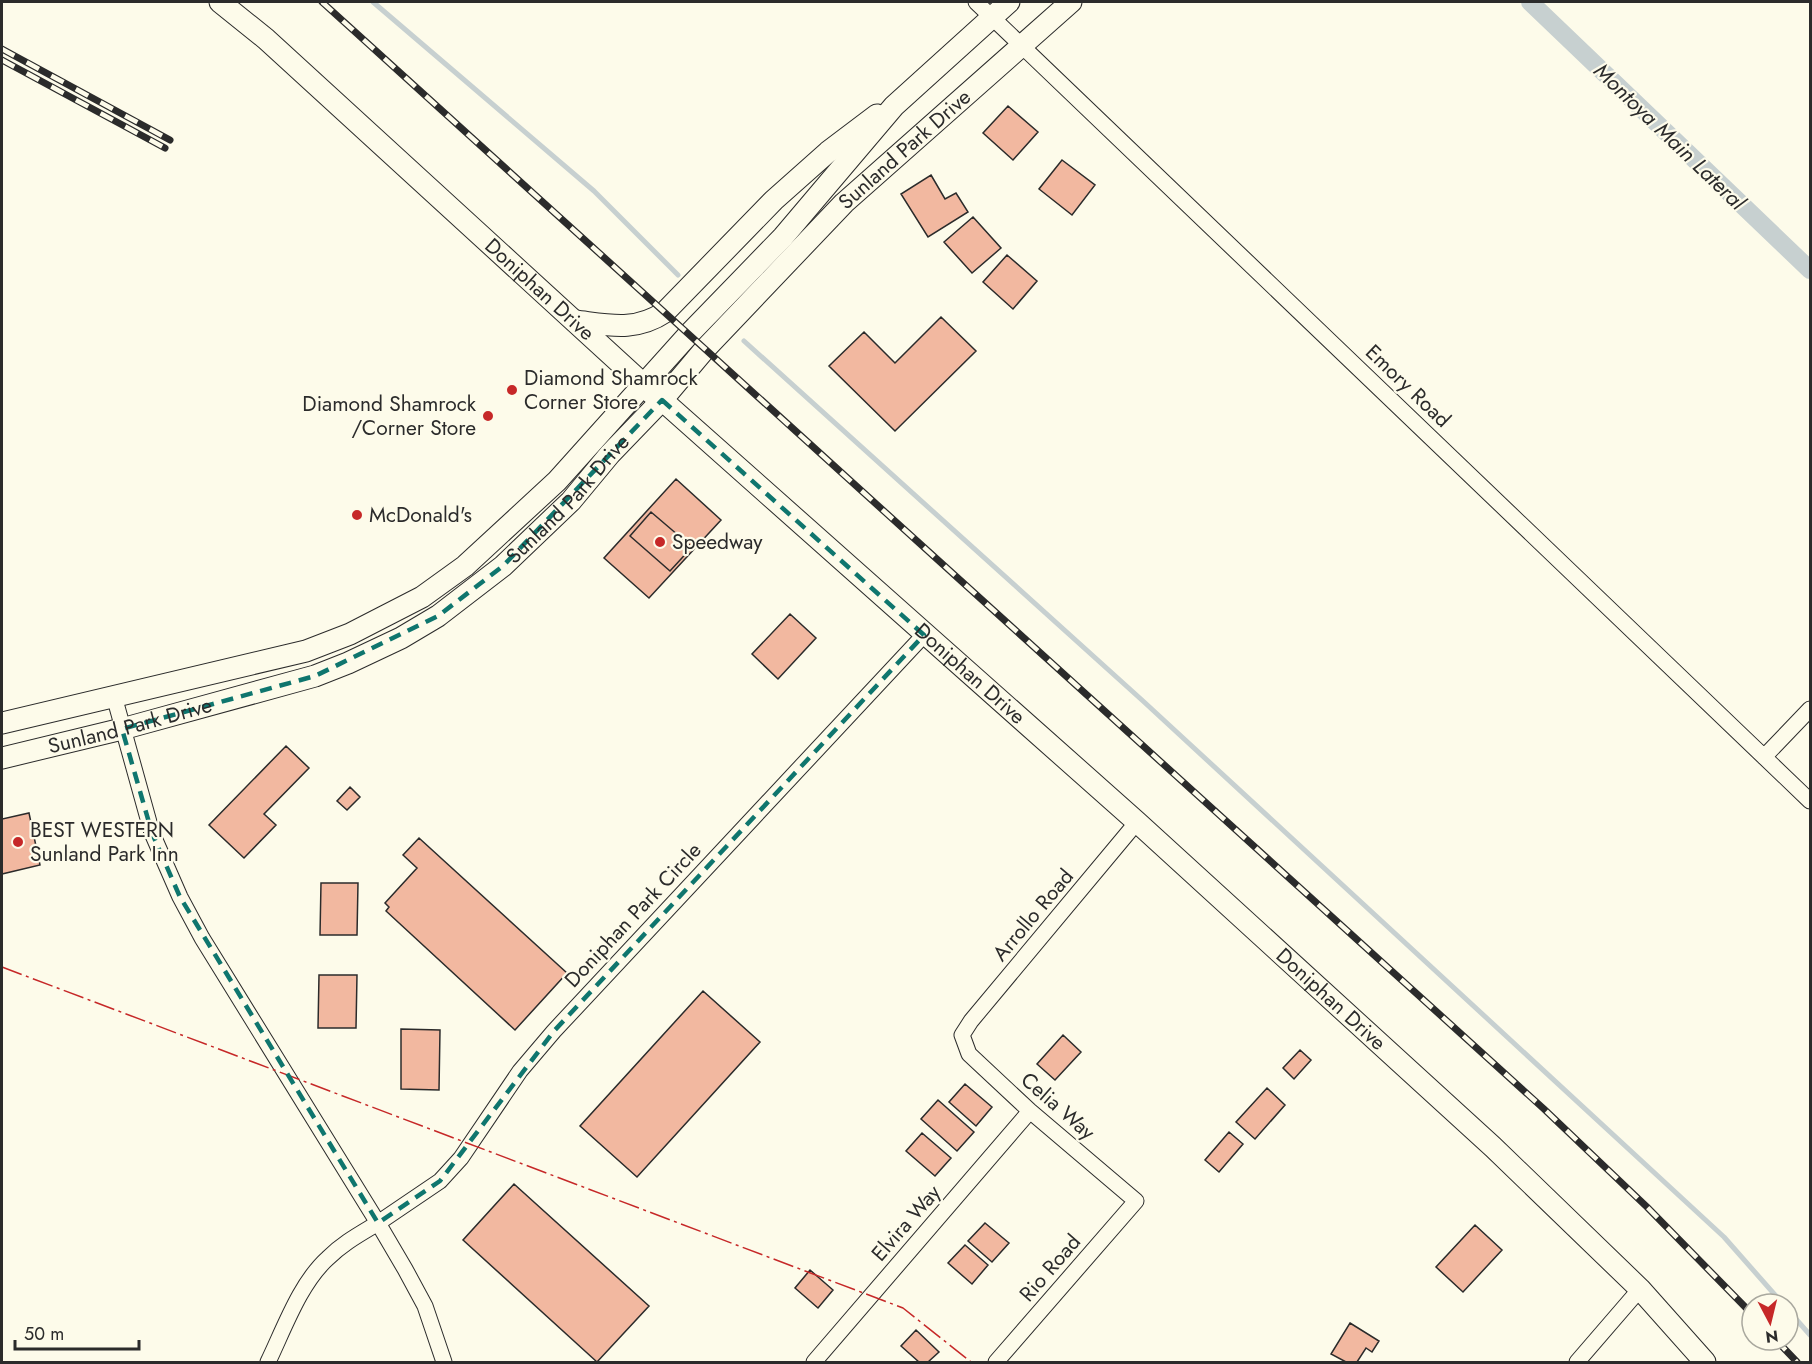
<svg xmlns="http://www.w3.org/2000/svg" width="1812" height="1364" font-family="Jost,sans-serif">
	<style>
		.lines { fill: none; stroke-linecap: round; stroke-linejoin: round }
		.stream { stroke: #c7d0d0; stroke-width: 5 }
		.canal { stroke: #c7d0d0; stroke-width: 18 }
		.building { fill: #f2b8a0; stroke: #2b2b2b; stroke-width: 1.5 }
		.street-casing { stroke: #2b2b2b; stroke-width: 17 }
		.secondary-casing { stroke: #2b2b2b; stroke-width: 23 }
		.primary-casing { stroke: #2b2b2b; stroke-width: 26 }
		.street { stroke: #fdfbea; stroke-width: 15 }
		.secondary { stroke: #fdfbea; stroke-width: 21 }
		.primary { stroke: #fdfbea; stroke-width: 24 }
		.rail-casing { stroke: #2b2b2b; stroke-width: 7 }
		.rail { stroke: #fdfbea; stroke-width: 4.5; stroke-dasharray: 14; stroke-linecap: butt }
		.power { stroke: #c62828; stroke-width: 1.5; stroke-dasharray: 21 4.5 3 4.5; stroke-linecap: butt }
		.marked { fill: none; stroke: #0f766e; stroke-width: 4.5; stroke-dasharray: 12 8; stroke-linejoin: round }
		.poi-dot { fill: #c62828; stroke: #fdfbea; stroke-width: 2 }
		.labels { text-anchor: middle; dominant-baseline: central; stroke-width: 4.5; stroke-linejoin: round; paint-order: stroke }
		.street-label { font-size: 21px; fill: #2b2b2b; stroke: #fdfbea }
		.poi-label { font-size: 21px; fill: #2b2b2b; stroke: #fdfbea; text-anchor: start }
		.water-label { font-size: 22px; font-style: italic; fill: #2b2b2b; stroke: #fdfbea }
	</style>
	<rect width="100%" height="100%" fill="#fdfbea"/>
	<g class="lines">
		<path class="stream" d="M373 2 594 191 678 275
			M744 341 1143 701 1724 1237 1783 1304
			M1788 1310 1810 1335"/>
		<path class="canal" d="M1530 2 1810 270"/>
	</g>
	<path class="building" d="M1008 106 1038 132 1013 160 983 133Z
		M1062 160 1095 185 1072 215 1039 189Z
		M931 175 945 199 956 193 968 212 928 237 901 194Z
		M973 217 1001 248 972 273 944 242Z
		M1007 255 1037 281 1013 309 983 282Z
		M941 317 976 351 895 431 829 366 864 332 895 363Z
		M676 479 721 520 649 598 604 558Z
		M651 512 692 547 670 571 630 536Z
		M790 614 816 638 778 679 752 654Z
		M286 746 309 768 264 814 276 825 244 858 209 825Z
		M350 787 360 797 347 810 337 801Z
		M29 813 40 865 2 874V819Z
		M419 838 567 973 515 1030 386 911 389 907 385 903 417 868 403 855Z
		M321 883H358L357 935H320Z
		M319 975H357L356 1028H318Z
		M703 991 760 1042 637 1177 580 1126Z
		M401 1029 440 1030 439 1090 401 1089Z
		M1063 1035 1081 1052 1055 1080 1037 1064Z
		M1300 1050 1311 1060 1294 1079 1283 1068Z
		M965 1084 992 1107 976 1126 949 1102Z
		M1267 1088 1285 1105 1255 1139 1236 1122Z
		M938 1100 974 1132 957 1151 921 1119Z
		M1229 1132 1243 1144 1219 1172 1205 1160Z
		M922 1133 951 1158 935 1176 906 1151Z
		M514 1184 649 1306 597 1362 463 1240Z
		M985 1223 1009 1243 992 1262 968 1241Z
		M1475 1225 1502 1250 1463 1292 1436 1267Z
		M965 1245 988 1265 972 1284 948 1263Z
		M810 1270 833 1290 818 1308 795 1288Z
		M1350 1323 1379 1341 1372 1352 1366 1348 1357 1362H1346L1331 1354Z
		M916 1330 939 1352 928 1362H919L901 1346Z"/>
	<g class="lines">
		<defs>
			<path id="street" d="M976 2 1810 801
				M114 696 152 833 180 897 202 938 378 1223 440 1181 461 1158 520 1071 554 1031 924 635
				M1764 757 1810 709
				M268 1362C284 1329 300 1283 328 1258 343 1243 360 1234 378 1223L405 1269 425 1306 444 1362
				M814 1362 1030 1111
				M996 1362 1136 1201 1030 1111 969 1054 962 1035 971 1021 1137 822
				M1577 1362 1640 1289"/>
			<g id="secondary">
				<path id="s1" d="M220 2 266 39 643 384"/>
				<path d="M575 321C609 325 635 332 665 312L774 200 828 152 877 115"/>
				<path id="s2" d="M662 400 1137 822 1493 1147 1640 1289 1705 1362"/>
				<path d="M2 723 306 651 350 634 422 597 465 566 557 481 689 334 783 237 894 106 1009 2"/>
				<path id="s3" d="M2 758 122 729 315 676 348 663 401 638 438 616 503 566 571 501 610 454 662 400 705 349 844 203 1071 2"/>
			</g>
			<path id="primary" d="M643 384 662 400"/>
		</defs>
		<use href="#street" class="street-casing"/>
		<use href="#secondary" class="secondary-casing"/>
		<use href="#primary" class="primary-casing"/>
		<use href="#street" class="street"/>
		<use href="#secondary" class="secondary"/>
		<use href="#primary" class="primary"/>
		<defs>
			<path id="rail" d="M322 2 1544 1109 1647 1207 1752 1314
				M2 49 170 140
				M2 60 165 148
				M1776 1340 1797 1362"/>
		</defs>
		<use href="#rail" class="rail-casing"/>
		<use href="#rail" class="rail"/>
		<path class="power" d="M2 967 903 1308 971 1362"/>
	</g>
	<path class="marked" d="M662 400 924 635 554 1031 440 1181 378 1223 180 897 152 833 122 729 315 676 438 616 503 566Z"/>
	<g class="poi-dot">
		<circle cx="512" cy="390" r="6"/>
		<circle cx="488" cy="416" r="6"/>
		<circle cx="357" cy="515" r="6"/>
		<circle cx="660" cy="542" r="6"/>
		<circle cx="18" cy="842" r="6"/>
	</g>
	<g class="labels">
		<g class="street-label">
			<text stroke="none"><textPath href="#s3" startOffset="1122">Sunland Park Drive</textPath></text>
			<text stroke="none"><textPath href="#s1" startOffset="430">Doniphan Drive</textPath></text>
			<text transform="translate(1408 386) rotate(44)">Emory Road</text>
			<text stroke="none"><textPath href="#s3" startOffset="636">Sunland Park Drive</textPath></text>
			<text stroke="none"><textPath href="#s2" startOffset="412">Doniphan Drive</textPath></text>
			<text stroke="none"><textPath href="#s3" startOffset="132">Sunland Park Drive</textPath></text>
			<text transform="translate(633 915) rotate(-47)">Doniphan Park Circle</text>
			<text transform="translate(1033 915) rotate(-50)">Arrollo Road</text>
			<text stroke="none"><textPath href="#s2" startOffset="898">Doniphan Drive</textPath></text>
			<text transform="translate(1058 1106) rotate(41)">Celia Way</text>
			<text transform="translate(906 1223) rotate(-49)">Elvira Way</text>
			<text transform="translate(1050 1268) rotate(-49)">Rio Road</text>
		</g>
		<g class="poi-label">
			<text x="524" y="378">Diamond Shamrock<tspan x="524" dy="24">Corner Store</tspan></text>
			<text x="476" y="404" text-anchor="end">Diamond Shamrock<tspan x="476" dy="24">/Corner Store</tspan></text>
			<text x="369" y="515">McDonald's</text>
			<text x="672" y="542">Speedway</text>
			<text x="30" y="830">BEST WESTERN<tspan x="30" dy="24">Sunland Park Inn</tspan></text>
		</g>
		<g class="water-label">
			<text transform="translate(1670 136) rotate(44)">Montoya Main Lateral</text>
		</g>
	</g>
	<rect width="1812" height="1364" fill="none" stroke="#2b2b2b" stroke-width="6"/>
	<g transform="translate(1770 1322) rotate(173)"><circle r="28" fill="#fdfbea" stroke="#a9a89e" stroke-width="1.5"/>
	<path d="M0-4.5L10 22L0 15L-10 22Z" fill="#c62828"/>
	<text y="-9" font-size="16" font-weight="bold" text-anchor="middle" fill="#2b2b2b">N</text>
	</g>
	<path d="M15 1340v9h124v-9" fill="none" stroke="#2b2b2b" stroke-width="3"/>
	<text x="24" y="1340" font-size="18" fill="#2b2b2b" stroke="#fdfbea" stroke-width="4.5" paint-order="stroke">50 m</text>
</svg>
